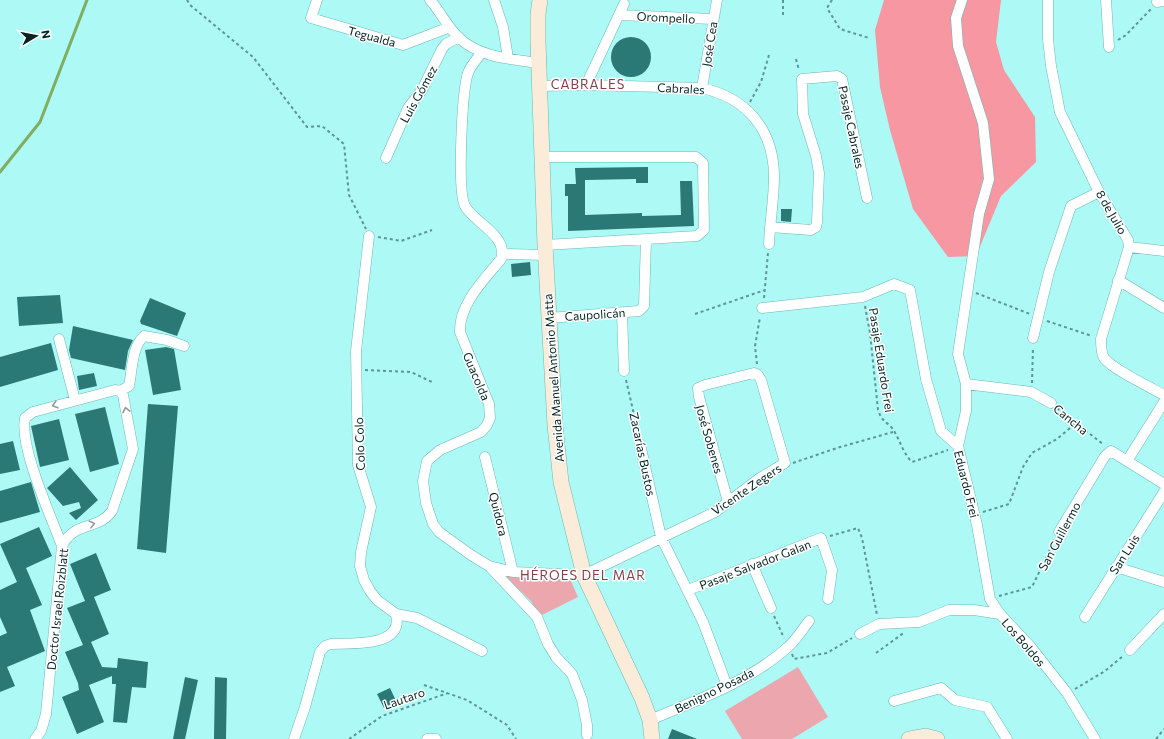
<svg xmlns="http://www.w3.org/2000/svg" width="1164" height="739" font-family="Commissioner,sans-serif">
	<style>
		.green { fill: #eca6ad }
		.forest { fill: #f697a2 }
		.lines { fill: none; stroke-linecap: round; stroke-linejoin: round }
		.stream { stroke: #81ad60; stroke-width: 3 }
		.building { fill: #2a7977 }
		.street-casing { stroke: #6cb8b5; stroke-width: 11 }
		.secondary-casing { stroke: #6cb8b5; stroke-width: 16 }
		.path { stroke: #5d9693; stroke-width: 2; stroke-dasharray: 3 3; stroke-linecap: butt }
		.street { stroke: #fff; stroke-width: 10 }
		.secondary { stroke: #fbecd9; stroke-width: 15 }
		.oneway { stroke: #8d9c9c }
		.labels { text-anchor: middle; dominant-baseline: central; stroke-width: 3; stroke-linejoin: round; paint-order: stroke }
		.street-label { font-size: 12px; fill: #022322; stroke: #fff }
		.neighbourhood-label { font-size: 13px; letter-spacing: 1px; fill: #863d48; stroke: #fff }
	</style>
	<rect width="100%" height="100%" fill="#acf9f5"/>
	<path class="green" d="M503 574 521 578 570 579 578 597 540 616 531 601Z
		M798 667 828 717 792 739H742L725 711Z"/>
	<path class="forest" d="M884 0H1001L996 42 1004 70 1035 117 1036 162 1001 196 976 256 948 257 913 209 890 130 880 87 875 30Z"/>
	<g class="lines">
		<path class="stream" d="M0 172 40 122 87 0"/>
	</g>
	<path class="building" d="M611 57a20 20 0 1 1 40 0a20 20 0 1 1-40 0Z
		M648 167V183H636V179L585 180V215L642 213V216L681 215 680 181H692L694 226 568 231V196H565V184H576L575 168Z
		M781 209H792L791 222 781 221Z
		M530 262 531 275 512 277 511 264Z
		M60 295 63 323 19 326 17 297Z
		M150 298 186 313 177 336 141 324 140 321Z
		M73 326 133 340 128 351 125 370 71 358 69 350Z
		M51 343 58 370 0 387V357Z
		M166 347 174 349 181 390 153 395 145 350Z
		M94 373 97 386 79 390 77 376Z
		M148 404 178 406 166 553 137 549Z
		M105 407 119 464 90 472 75 414Z
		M59 419 69 460 40 467 31 426Z
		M13 441 20 470 0 474V444Z
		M70 467 98 500 76 520 69 513 81 508 79 502 63 506 47 488Z
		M31 482 40 512 0 523V491Z
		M39 527 52 556 26 568 42 605 30 610 45 651 7 667 15 686 0 692V636L7 633 0 617V590L17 582 0 544Z
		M96 553 111 590 94 597 109 634 91 642 102 667 117 668 118 658 148 662 146 688 132 687 127 723 113 722 116 684H112V676L89 685 104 722 77 734 62 697 79 690 78 683 65 652 83 645 67 608 85 601 70 564Z
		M185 677 198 680 185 739H173Z
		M215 677 227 678 226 739H214Z
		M390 688 396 701 384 708 377 694Z
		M672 729 697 739H668Z"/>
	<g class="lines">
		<defs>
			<path id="street" d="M317 0 311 18 403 45 450 27
				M430 0C440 11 447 26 458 37 480 58 511 59 539 63
				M494 0 503 27 508 58
				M1048 0V39L1051 66 1060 112 1099 192 1128 240 1129 247 1101 339C1101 345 1101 353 1104 358 1112 369 1150 387 1164 395
				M1106 0 1109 47
				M1157 2 1164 1
				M620 15 713 19
				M482 52C477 59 471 65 468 73 462 91 457 191 465 206 474 223 509 236 501 259 484 280 459 304 460 332L489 404 490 418 487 425 481 432 440 450 427 461 423 481 426 503 433 524 439 532 471 555 489 566 513 572 584 575 715 512 760 478 785 463 761 380 758 375 754 373 705 385 698 388 699 397 728 502
				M586 85 624 4
				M540 86 586 85 702 88C747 98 774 130 774 177 774 199 770 221 769 244
				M702 88 717 0
				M543 157H696L703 163 704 230 697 236 545 245
				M386 158 408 108 422 90 442 49 446 44 459 37
				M770 227 811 230 816 227 817 222 819 173 816 156 803 114 802 79 837 76 842 79 867 198
				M1129 247 1164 251
				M503 254 546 255
				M1118 280 1164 308
				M762 308 863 297 894 284 910 290 926 379 941 431 958 446 977 525 990 599 1000 614
				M622 313 624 371
				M549 318 639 311 644 306 646 239
				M1033 338 1049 272 1071 206 1099 192
				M59 339 75 400
				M966 384 1031 392 1051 403
				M120 391 129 386C132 371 132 346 144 336L167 340 184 346
				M640 444 661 537 703 622 727 686
				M958 446 966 411V384L958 354 979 214 989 179 983 123 958 46 956 18 962 0
				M485 457 513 572
				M1127 461 1164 402
				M1059 532 1105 456 1111 451 1164 484
				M62 546C51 516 19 447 25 418L33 412 115 390 120 391
				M752 564 771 608
				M490 567 537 617 548 644 556 657 572 674 582 700 587 725V735
				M1116 567 1164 582
				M688 590 821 538 832 570 828 599
				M396 614 417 618 482 651
				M1085 617 1164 492
				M860 634 879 624 919 622 949 610H974L1000 614 1030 646 1067 693 1095 739
				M1130 650 1164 614
				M894 701 941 688 955 700 987 707 1007 739
				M650 720C697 700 749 682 788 647 796 640 802 630 809 621
				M35 739 41 731 46 714 62 546C75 520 98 531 112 511L133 449 123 395 120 391
				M294 739 305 707 320 652 325 646 331 644C351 643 404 648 396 614L377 600 370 591 364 580 360 566 361 552 371 507 358 465 356 351 369 236
				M427 739H436"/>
			<path id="secondary" d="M540 0 538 14V41L545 245 555 425 561 482 584 575 642 698 650 720 652 739
				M909 739 925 736 937 739"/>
		</defs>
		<use href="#street" class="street-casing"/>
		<use href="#secondary" class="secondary-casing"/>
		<path class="path" d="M187 0 190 5 253 57 307 127 322 126 344 144 349 195 366 229
			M832 0 827 8 840 29 869 38
			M783 15V0
			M1118 40 1126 35 1151 9
			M796 59 799 70
			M750 102 761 82 769 55
			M378 237 401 241 432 230
			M976 293 1030 314
			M764 298 768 253
			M865 306 870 333 878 410C883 423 885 420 892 428 900 439 902 452 912 462L948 450
			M695 314 765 290
			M1047 321 1092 336
			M757 364 755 346 760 317
			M365 370 411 372 434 383
			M626 380 639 436
			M1032 383 1033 347
			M1057 408 1104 445
			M793 463 837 448 893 432
			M983 512 1009 504 1023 467 1032 453 1057 439 1076 423
			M830 536 858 528 862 538 877 615
			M999 596 1032 587 1055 539
			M774 616 784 638
			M876 653 905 632
			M792 654 794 659 827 653 852 638
			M424 685 467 700 507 725 516 739
			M1075 689 1105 671 1123 656
			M349 739 382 716 448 693
			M1156 739 1164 729"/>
		<use href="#street" class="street"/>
		<use href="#secondary" class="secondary"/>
	</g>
	<defs><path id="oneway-chevron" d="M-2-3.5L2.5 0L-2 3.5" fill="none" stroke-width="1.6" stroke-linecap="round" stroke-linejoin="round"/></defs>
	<g class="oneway">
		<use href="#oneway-chevron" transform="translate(55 405) rotate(164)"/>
		<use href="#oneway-chevron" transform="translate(126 410) rotate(-102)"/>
		<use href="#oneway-chevron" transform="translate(92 524) rotate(-14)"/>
	</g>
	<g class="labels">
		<g class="street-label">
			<text transform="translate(666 17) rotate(3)">Orompello</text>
			<text transform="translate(372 36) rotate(15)">Tegualda</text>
			<text transform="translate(709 44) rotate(-81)">José Cea</text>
			<text transform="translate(681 88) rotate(3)">Cabrales</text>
			<text transform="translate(418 94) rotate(-61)">Luis Gómez</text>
			<text transform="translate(852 127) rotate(78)">Pasaje Cabrales</text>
			<text transform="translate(1112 212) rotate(60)">8 de Julio</text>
			<text transform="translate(595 314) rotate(-4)">Caupolicán</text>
			<text transform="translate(882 360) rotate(81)">Pasaje Eduardo Frei</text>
			<text transform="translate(477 376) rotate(67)">Guacolda</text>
			<text transform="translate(553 378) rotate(-94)">Avenida Manuel Antonio Matta</text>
			<text transform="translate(1071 419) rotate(39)">Cancha</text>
			<text transform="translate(710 439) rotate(74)">José Sobenes</text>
			<text transform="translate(359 444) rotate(-92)">Colo Colo</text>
			<text transform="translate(643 454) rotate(78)">Zacarías Bustos</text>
			<text transform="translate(967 484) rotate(76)">Eduardo Frei</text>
			<text transform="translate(746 489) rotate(-34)">Vicente Zegers</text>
			<text transform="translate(499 514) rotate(76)">Quidora</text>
			<text transform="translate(1059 536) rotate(-62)">San Guillermo</text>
			<text transform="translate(1124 554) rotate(-57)">San Luis</text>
			<text transform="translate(755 564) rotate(-21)">Pasaje Salvador Galan</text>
			<text transform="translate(57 609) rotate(-84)">Doctor Israel Roizblatt</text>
			<text transform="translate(1024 642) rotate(49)">Los Boldos</text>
			<text transform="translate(714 690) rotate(-26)">Benigno Posada</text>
			<text transform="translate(404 698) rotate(-19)">Lautaro</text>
		</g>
		<g class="neighbourhood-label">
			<text x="588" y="84">CABRALES</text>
			<text x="583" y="575">HÉROES DEL MAR</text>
		</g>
	</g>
	<g transform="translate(36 36) rotate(80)" stroke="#ffffff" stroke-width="3" paint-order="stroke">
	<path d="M0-3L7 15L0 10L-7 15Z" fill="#022322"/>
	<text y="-6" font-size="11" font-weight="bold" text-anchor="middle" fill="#022322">N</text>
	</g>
</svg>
